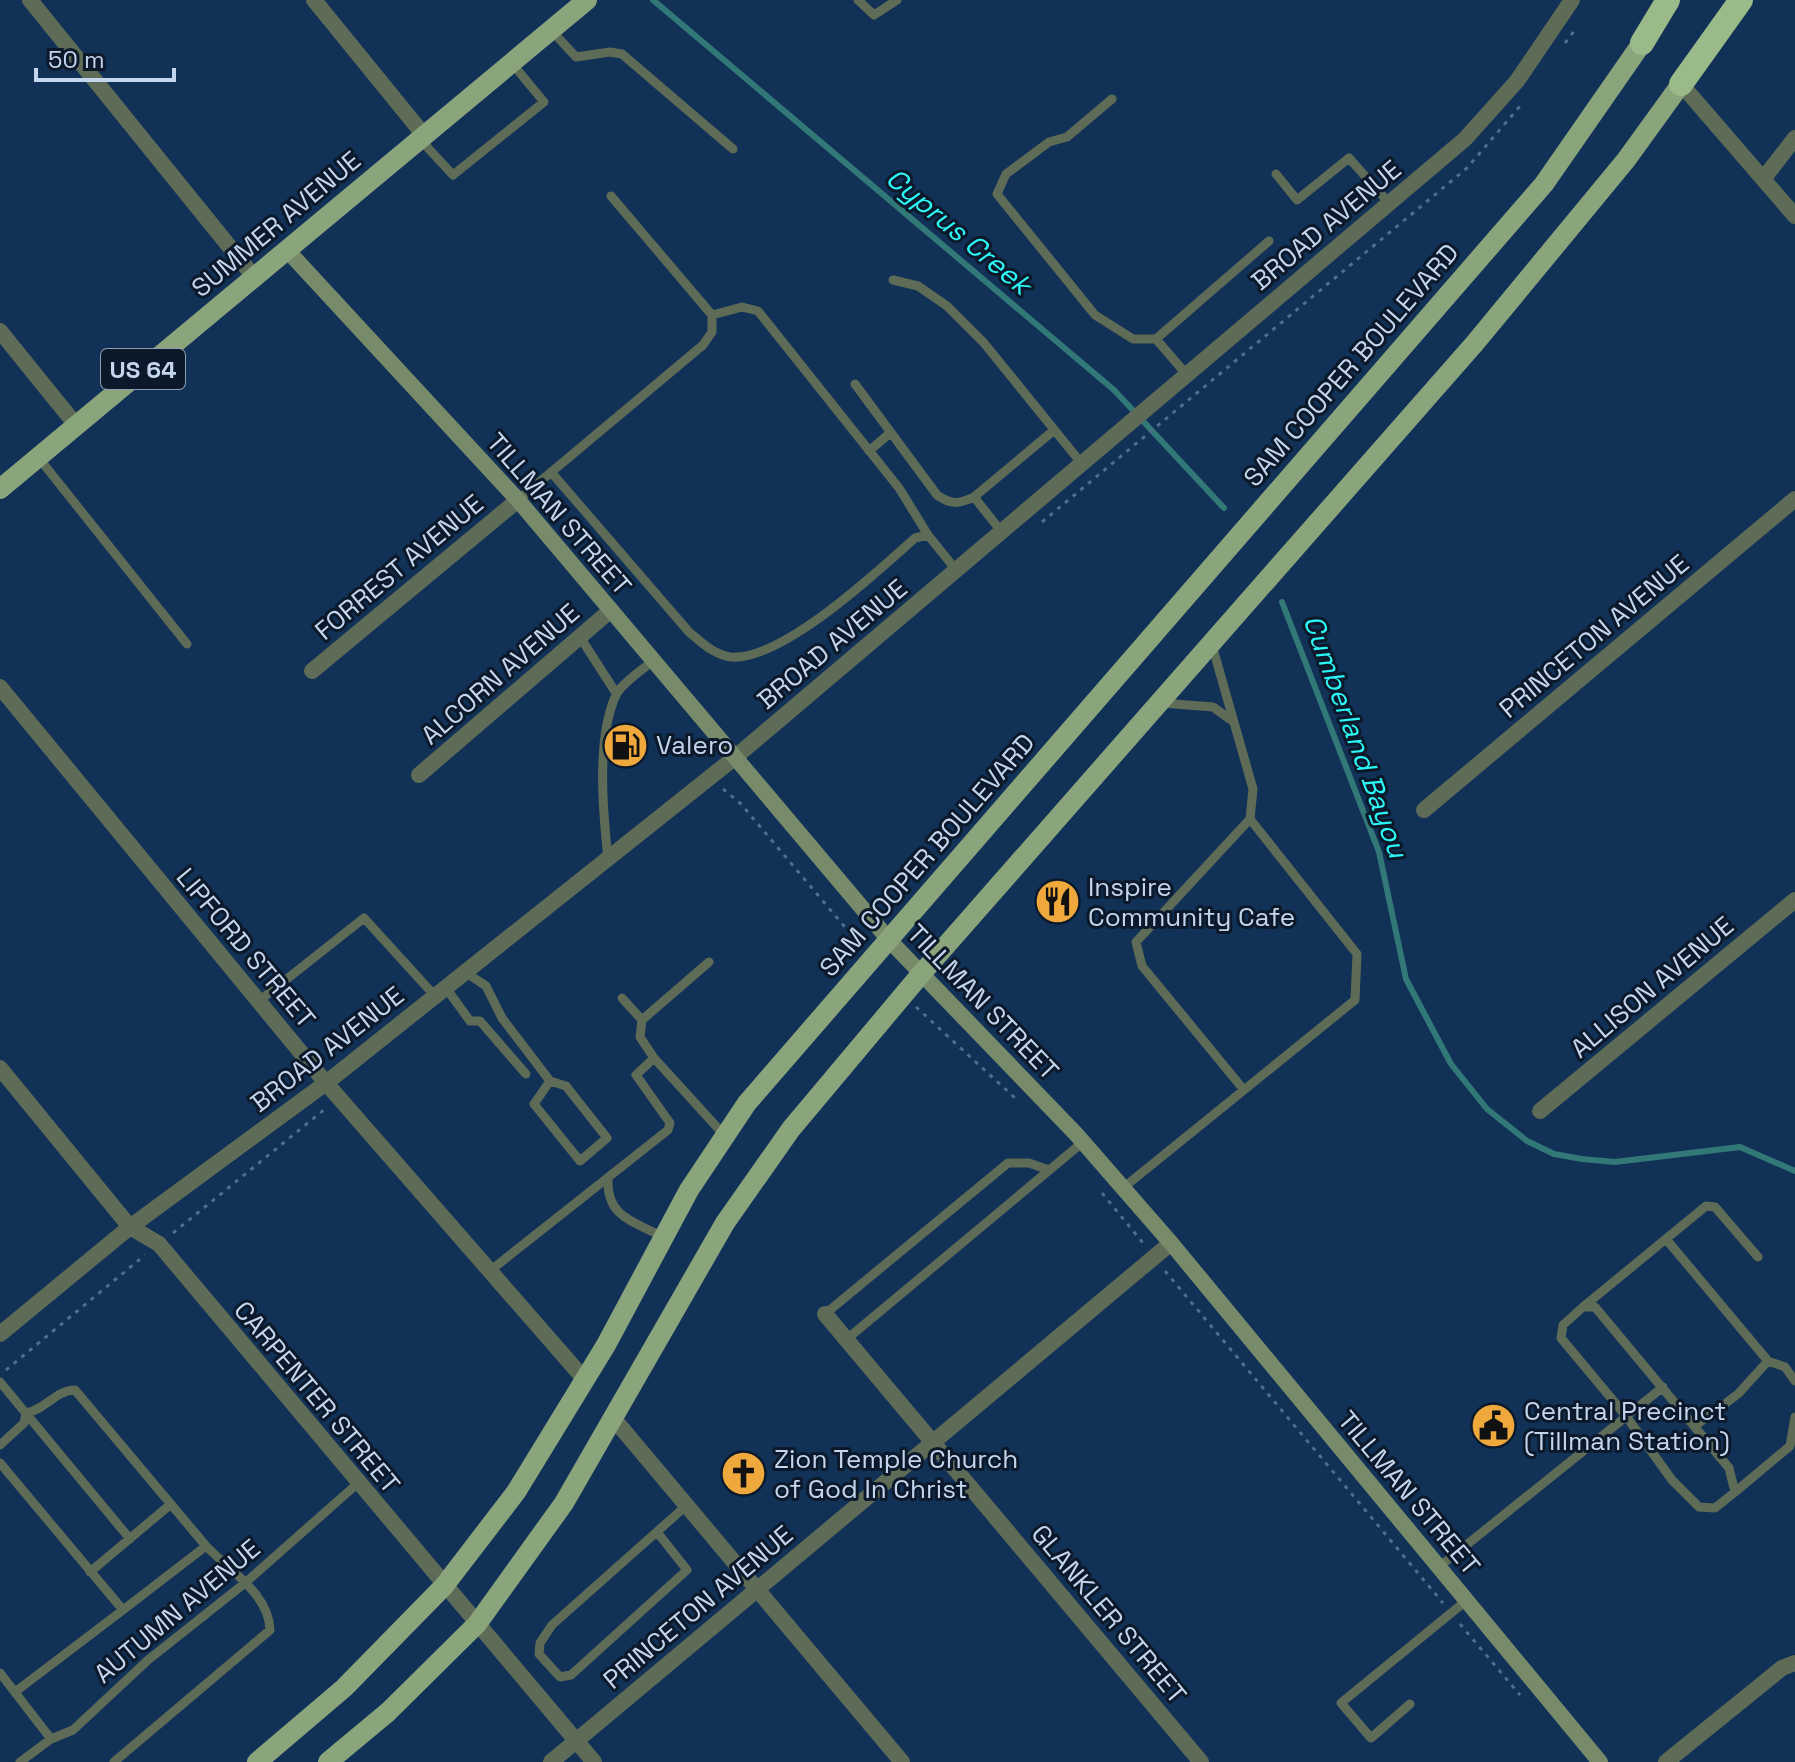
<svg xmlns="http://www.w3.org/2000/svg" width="1795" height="1762" font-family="'Space Grotesk',sans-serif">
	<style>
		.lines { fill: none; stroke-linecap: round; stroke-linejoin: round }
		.stream { stroke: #327877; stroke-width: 6 }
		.path { stroke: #516c8d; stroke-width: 3; stroke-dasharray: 4 6; stroke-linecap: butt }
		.lane { stroke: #5e6b57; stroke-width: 9 }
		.street { stroke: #5e6b57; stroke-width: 16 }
		.secondary { stroke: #778b6b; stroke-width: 16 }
		.primary { stroke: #8aa47b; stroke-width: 20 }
		.highway { stroke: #9bba89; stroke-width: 24 }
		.labels { text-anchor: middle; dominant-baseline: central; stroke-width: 6; stroke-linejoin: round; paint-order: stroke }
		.shield { fill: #0c192a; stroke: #8d9db3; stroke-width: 2 }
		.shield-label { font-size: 24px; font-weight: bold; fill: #c4d6ee }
		.street-label { font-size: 26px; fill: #c4d6ee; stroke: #0c192a }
		.poi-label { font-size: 26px; fill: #c4d6ee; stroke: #0c192a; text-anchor: start }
		.water-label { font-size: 28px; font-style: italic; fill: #2cf9f7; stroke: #0c192a }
	</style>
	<rect width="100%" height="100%" fill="#113156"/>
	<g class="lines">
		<path class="stream" d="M653 0 1114 390 1224 508
			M1282 602 1379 852 1406 979 1451 1064 1487 1109 1527 1141 1554 1154 1582 1159 1615 1162 1740 1147 1795 1171"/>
		<path class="path" d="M1565 43 1575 30
			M1042 522 1467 168 1521 105
			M723 789 741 804 860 945
			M883 898 891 885
			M950 980 959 966
			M916 1007 1016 1099
			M1102 1193 1143 1243
			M173 1233 325 1109
			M1165 1271 1443 1603
			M6 1370 145 1255
			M1460 1624 1520 1695"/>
		<path class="lane" d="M858 0 874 15 897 0
			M552 31 576 57 610 52 622 54 733 149
			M1112 99 1067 137 1049 142 1006 174 997 194 1095 315 1133 339H1156L1187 375
			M424 137 427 147 453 175 544 102 511 62
			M1276 174 1297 200 1349 158 1389 203
			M893 280 918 286 947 306 984 343 1082 464
			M712 315 742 307 758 311 899 488 928 535
			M1156 339 1269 241
			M855 384 937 495C951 505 959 504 974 497L1053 431
			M869 451 890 433
			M38 457 187 644
			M551 472 689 632C701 642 714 655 731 657 782 661 877 572 915 538L928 535 956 570
			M974 497 1001 531
			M518 500 703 345 712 332V315L611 196
			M580 637 616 693
			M1162 703 1213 707 1234 722
			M608 858C603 813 596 738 616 695 622 683 642 670 653 661
			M465 972 486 986 502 1018 550 1081 566 1086 607 1138 580 1161 534 1104 550 1081
			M446 988 470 1021H480L526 1074
			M622 998 642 1020
			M259 1001 364 918 435 996
			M654 1058 640 1037 642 1020 709 962
			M1244 1090 1142 966 1136 942 1250 819
			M608 1178C606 1217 633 1221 663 1237
			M1123 1188 1355 1000 1357 954 1250 819 1253 789 1212 645
			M1666 1239 1768 1361
			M491 1270 668 1130 670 1123 636 1075 654 1058 725 1136
			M1583 1307H1595L1729 1468 1735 1492 1715 1508 1699 1507 1672 1480 1626 1416 1561 1338 1563 1325Z
			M1583 1307 1706 1206 1715 1207 1758 1257
			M825 1314 1008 1163H1029L1049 1170
			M847 1339 1083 1142
			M0 1382 130 1539
			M26 1413C45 1410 56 1390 75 1390L206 1546
			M1695 1426 1738 1394 1768 1361 1785 1367 1795 1381
			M0 1445 24 1423 26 1413
			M0 1463 123 1610 206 1546C230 1571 269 1594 270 1630L114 1762
			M1735 1492 1790 1446 1795 1417
			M657 1532 687 1570 571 1675 560 1677 539 1654 540 1643 552 1625 687 1505
			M1439 1567 1663 1387
			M90 1572 171 1504
			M0 1673 51 1739
			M15 1692 123 1610
			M1410 1704 1371 1738 1341 1703 1467 1600
			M20 1762 51 1739 73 1730 148 1660 245 1583 357 1484"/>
		<path class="street" d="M30 0 254 277
			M314 0 423 134
			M1681 84 1795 216
			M1764 178 1795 138
			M0 331 76 425
			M312 671 518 500
			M0 687 326 1083 585 1380
			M419 775 611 610
			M1424 810 1795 499
			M0 1068 130 1227 159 1244 594 1762
			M1540 1111 1795 900
			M825 1314 1201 1762
			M0 1334 130 1227 326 1083 733 759 1465 139 1517 81 1572 0
			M614 1419 902 1762
			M551 1762 1171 1243
			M1666 1762 1782 1668 1795 1663"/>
		<path class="secondary" d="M287 250 518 500 890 941 1076 1134 1171 1243 1600 1762"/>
		<path class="primary" d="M0 489 587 0
			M257 1762 344 1688 444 1586 516 1492 606 1345 689 1190 747 1103 1544 184 1642 43
			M328 1762 388 1712 477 1624 564 1503 725 1223 791 1129 921 974 1475 343 1626 160 1681 84"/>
		<path class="highway" d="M1642 43 1668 0
			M1681 84 1741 0"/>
	</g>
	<defs>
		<symbol id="fuel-disc" viewBox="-11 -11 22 22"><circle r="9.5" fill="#eea83c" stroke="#0c192a"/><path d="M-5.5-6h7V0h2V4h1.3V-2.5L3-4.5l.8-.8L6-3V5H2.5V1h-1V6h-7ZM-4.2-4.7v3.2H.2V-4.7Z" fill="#111"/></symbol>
		<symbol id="restaurant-disc" viewBox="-11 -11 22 22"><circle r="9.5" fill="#eea83c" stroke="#0c192a"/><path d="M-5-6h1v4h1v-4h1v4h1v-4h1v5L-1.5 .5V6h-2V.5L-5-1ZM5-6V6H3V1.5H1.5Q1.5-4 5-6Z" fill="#111"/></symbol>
		<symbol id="civic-disc" viewBox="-11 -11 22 22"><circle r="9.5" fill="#eea83c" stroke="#0c192a"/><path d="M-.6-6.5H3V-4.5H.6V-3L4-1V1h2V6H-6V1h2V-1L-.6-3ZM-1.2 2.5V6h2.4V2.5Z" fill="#111"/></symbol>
		<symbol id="church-disc" viewBox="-11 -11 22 22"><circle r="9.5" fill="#eea83c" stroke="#0c192a"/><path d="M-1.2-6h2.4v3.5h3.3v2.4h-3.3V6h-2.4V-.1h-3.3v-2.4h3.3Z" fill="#111"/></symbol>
	</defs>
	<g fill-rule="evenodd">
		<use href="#fuel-disc" x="600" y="720" width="51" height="51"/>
		<use href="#restaurant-disc" x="1032" y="876" width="51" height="51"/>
		<use href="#civic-disc" x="1468" y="1400" width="51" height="51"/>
		<use href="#church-disc" x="718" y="1448" width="51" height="51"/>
	</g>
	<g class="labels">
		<rect class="shield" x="101" y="349" width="84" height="40" rx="6"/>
		<g class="shield-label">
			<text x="143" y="369">US 64</text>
		</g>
		<g class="street-label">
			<text transform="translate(276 224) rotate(-40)">SUMMER AVENUE</text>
			<text transform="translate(1326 225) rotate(-40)">BROAD AVENUE</text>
			<text transform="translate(1351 365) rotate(-49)">SAM COOPER BOULEVARD</text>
			<text transform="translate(559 514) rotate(49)">TILLMAN STREET</text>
			<text transform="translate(399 567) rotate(-40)">FORREST AVENUE</text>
			<text transform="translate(1594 636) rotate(-40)">PRINCETON AVENUE</text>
			<text transform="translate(832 644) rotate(-40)">BROAD AVENUE</text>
			<text transform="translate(500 674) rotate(-41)">ALCORN AVENUE</text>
			<text transform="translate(927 855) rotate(-49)">SAM COOPER BOULEVARD</text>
			<text transform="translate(246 948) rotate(50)">LIPFORD STREET</text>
			<text transform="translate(1652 987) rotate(-40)">ALLISON AVENUE</text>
			<text transform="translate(983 1002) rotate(46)">TILLMAN STREET</text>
			<text transform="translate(327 1049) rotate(-38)">BROAD AVENUE</text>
			<text transform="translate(317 1397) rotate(50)">CARPENTER STREET</text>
			<text transform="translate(1409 1493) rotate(50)">TILLMAN STREET</text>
			<text transform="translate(698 1607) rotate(-40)">PRINCETON AVENUE</text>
			<text transform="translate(177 1611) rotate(-40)">AUTUMN AVENUE</text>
			<text transform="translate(1109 1614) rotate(50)">GLANKLER STREET</text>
		</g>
		<g class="poi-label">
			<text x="656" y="745">Valero</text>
			<text x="1088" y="887">Inspire<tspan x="1088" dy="30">Community Cafe</tspan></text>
			<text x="1524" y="1411">Central Precinct<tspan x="1524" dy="30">(Tillman Station)</tspan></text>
			<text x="774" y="1459">Zion Temple Church<tspan x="774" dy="30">of God In Christ</tspan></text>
		</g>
		<g class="water-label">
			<text transform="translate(959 231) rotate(40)">Cyprus Creek</text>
			<text transform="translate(1356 736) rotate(70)">Cumberland Bayou</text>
		</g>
	</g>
	<path d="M36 68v12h138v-12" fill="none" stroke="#c4d6ee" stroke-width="4"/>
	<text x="48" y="68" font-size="24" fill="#c4d6ee" stroke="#0c192a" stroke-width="6" paint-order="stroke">50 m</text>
</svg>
